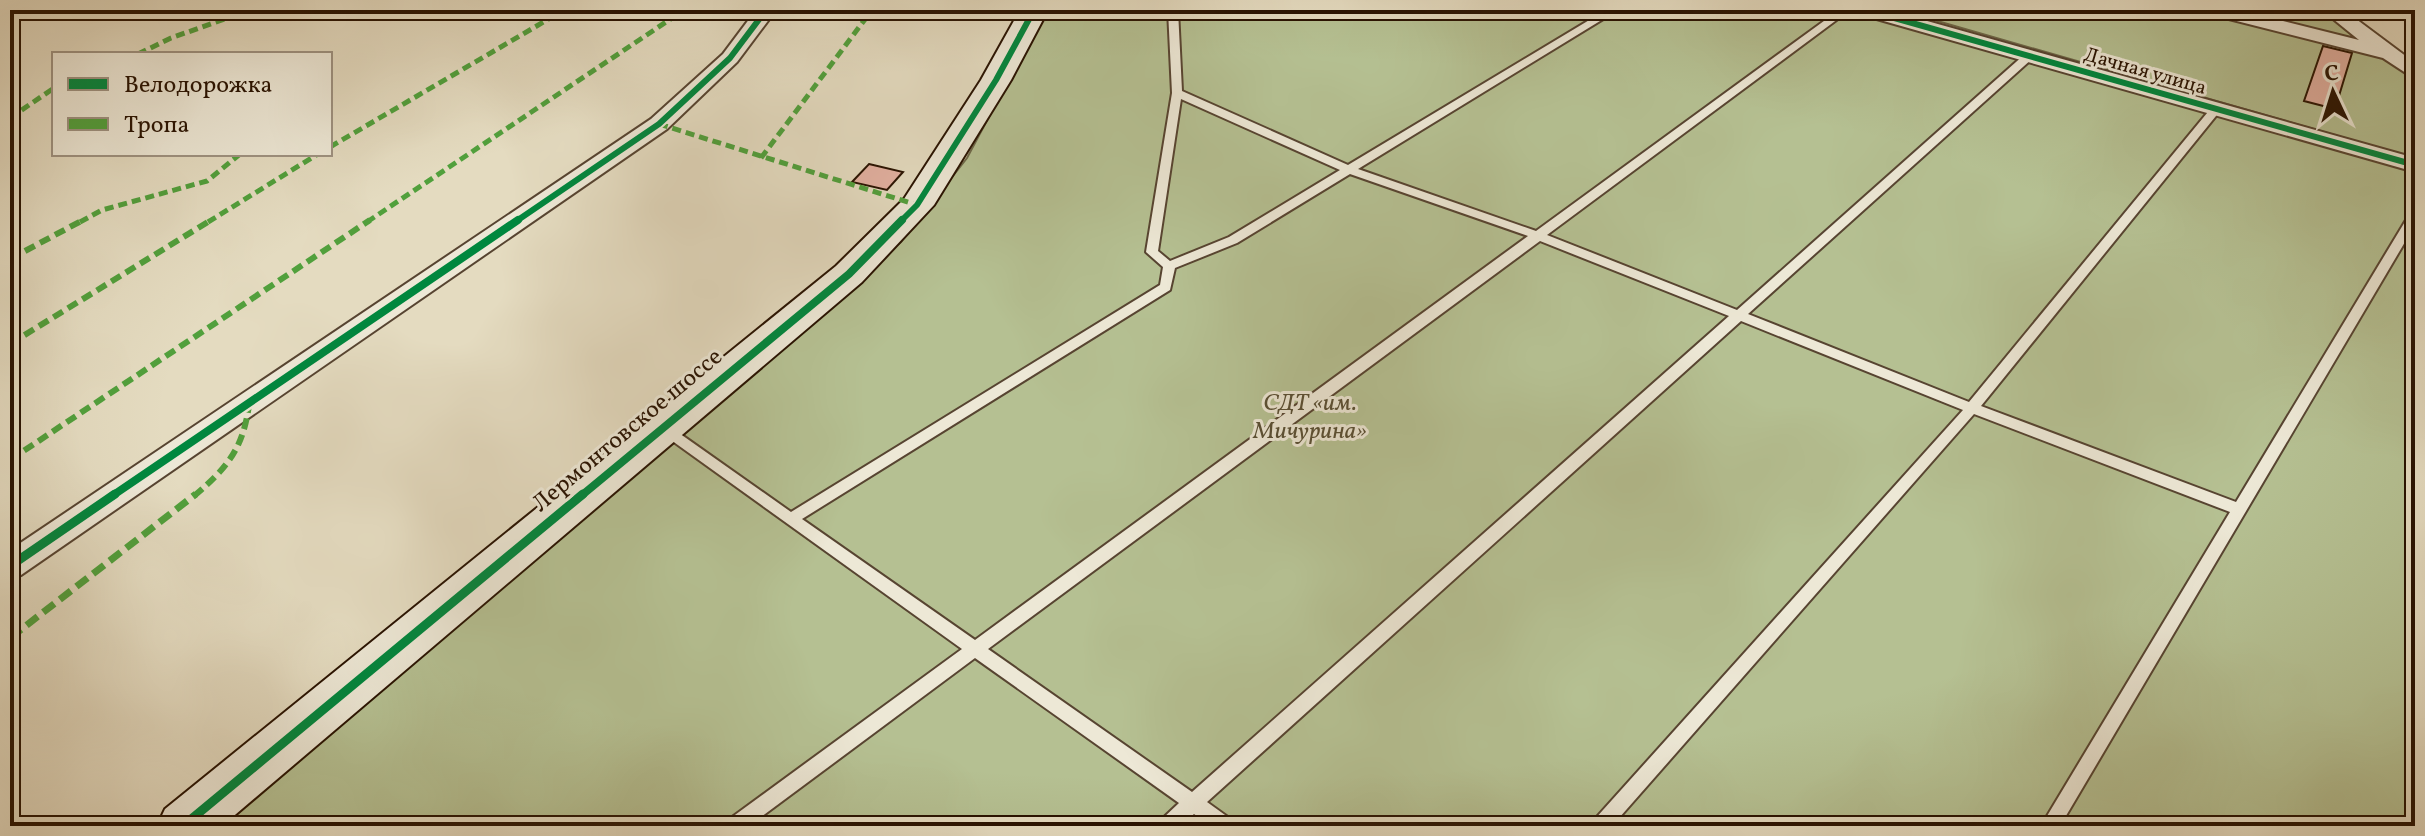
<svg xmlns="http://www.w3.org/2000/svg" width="2425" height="836" font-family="Vollkorn,serif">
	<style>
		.green { fill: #b5c092; stroke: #6e694a; stroke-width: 2 }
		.building { fill: #e3b1a2; stroke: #281201; stroke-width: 2 }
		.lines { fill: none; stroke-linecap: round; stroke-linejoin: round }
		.lane-casing { stroke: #574431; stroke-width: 4 }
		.street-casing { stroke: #574431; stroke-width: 4 }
		.secondary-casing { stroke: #281201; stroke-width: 4 }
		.lane { fill: #ede8d6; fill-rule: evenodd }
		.street { fill: #ede8d6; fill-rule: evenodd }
		.secondary { fill: #ede8d6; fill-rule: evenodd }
		.quiet-far2 { stroke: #51a03c; stroke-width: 5; stroke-dasharray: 9 5; stroke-linecap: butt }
		.quiet-far1 { stroke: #51a03c; stroke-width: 6; stroke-dasharray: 11 6; stroke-linecap: butt }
		.quiet { stroke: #51a03c; stroke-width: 7; stroke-dasharray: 14 7; stroke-linecap: butt }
		.cycleway-far2-casing { stroke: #ede8d6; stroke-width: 10 }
		.cycleway-far1-casing { stroke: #ede8d6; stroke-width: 13 }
		.cycleway-casing { stroke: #ede8d6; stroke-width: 14 }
		.cycleway-far2 { stroke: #00873e; stroke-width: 6 }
		.cycleway-far1 { stroke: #00873e; stroke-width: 8 }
		.cycleway { stroke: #00873e; stroke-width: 9 }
		.labels { text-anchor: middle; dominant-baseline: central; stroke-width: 6; stroke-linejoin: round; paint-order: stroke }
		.far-street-label { font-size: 20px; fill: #281201; stroke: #ede8d6 }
		.park-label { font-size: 24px; font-style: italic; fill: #594f34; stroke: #ede8d6 }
		.street-label { font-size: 24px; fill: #281201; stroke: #ede8d6 }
	</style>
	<rect width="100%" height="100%" fill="#e4dbc0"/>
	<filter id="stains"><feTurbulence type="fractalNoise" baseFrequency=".0025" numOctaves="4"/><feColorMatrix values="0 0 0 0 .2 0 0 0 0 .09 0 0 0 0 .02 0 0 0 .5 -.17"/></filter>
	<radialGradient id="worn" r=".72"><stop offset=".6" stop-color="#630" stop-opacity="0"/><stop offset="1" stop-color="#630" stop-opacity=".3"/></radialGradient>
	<path class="green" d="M1046 10H1850L2415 171V826H205L901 242 967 158Z
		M1899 10H2342L2415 68V158Z"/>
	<path class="building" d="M2323 46 2352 53 2335 109 2304 101Z
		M869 164 903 172 887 190 852 182Z"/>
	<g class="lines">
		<defs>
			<path id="lane" d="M1168 10H1178L1182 91 1348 165 1606 10H1618L1358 169 1536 231 1839 10H1850L1547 235 1737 310 2025 54H2033V58L1748 314 1969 402 2212 107H2220V111L1981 406 2236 502 2409 215 2415 211V225L2060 826H2041L2230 512 1974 414 1612 826H1591L1594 820 1963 410 1741 321 1207 802 1232 820 1235 826H1211L1194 814 1180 826H1158L1161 820 1179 803 975 658 749 826H725L728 820 962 649 657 430 659 426H669L791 512 1160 285 1163 267 1146 252 1172 93ZM1181 99 1340 170 1229 237 1170 261 1158 251ZM1350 174 1528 236 975 640 802 519 1170 290 1175 268 1237 243ZM1540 241 1729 316 1192 792 988 649Z"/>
			<path id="street" d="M756 10H776L737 62 667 129 21 575 10 578V550L651 119 723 54Z
				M1856 10H1888L2415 158V172L1859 14Z
				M2206 10H2239L2359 40 2322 10H2344L2415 63V79L2383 58 2209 14Z"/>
			<path id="secondary" d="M1020 10H1048L1011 80 934 205 862 282 222 826H157L165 809 836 266 904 199 981 80Z"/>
		</defs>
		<use href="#lane" class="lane-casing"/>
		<use href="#street" class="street-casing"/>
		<use href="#secondary" class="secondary-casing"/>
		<use href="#lane" class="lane"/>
		<use href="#street" class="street"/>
		<use href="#secondary" class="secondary"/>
		<path class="quiet-far2" d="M138 54 171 38 250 10
			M10 118 54 88
			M659 124 917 205
			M330 147 564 10
			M761 158 872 10
			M80 222 102 210 207 181 240 154
			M208 222 318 154
			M367 222 684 10"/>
		<path class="quiet-far1" d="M10 259 83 220
			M10 344 211 220
			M10 460 370 220
			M194 496C227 468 243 449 249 405"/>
		<path class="quiet" d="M10 638 196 494"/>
		<defs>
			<path id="cycleway-far2" d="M1866 10 2415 165
				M515 222 659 124 730 58 766 10
				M900 222 917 205 996 80 1034 10"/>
			<path id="cycleway-far1" d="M112 496 518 220
				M581 496 849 274 902 220"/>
			<path id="cycleway" d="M10 566 115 494
				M183 826 583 494"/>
		</defs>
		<use href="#cycleway-far2" class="cycleway-far2-casing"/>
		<use href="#cycleway-far1" class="cycleway-far1-casing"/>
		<use href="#cycleway" class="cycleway-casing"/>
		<use href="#cycleway-far2" class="cycleway-far2"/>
		<use href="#cycleway-far1" class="cycleway-far1"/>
		<use href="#cycleway" class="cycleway"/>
	</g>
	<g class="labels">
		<g class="far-street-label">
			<text transform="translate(2145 72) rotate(16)">Дачная улица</text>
		</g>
		<g class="park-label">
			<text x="1310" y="404">СДТ «им.<tspan x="1310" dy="28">Мичурина»</tspan></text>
		</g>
		<g class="street-label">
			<text transform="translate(628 431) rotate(-40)">Лермонтовское шоссе</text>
		</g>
	</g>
	<rect width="2425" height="836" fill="none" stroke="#e4dbc0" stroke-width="40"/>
	<rect x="12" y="12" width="2401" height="812" fill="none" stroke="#281201" stroke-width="4"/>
	<rect x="20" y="20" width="2385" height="796" fill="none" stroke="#281201" stroke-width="2"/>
	<rect x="52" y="52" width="280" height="104" fill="#ede8d6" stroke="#9e9281" stroke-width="2"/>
	<rect x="68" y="78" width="40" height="12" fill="#00873e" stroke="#9e9281" stroke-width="2"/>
	<text x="124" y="92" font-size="24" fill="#281201">Велодорожка</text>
	<rect x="68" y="118" width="40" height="12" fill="#51a03c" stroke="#9e9281" stroke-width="2"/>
	<text x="124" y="132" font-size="24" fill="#281201">Тропа</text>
	<g transform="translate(2333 92) rotate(356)" stroke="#ede8d6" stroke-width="6" paint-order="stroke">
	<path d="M0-6L14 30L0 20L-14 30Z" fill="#281201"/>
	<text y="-12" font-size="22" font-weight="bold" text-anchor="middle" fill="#281201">С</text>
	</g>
	<rect width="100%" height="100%" filter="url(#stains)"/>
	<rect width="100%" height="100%" fill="url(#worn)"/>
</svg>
